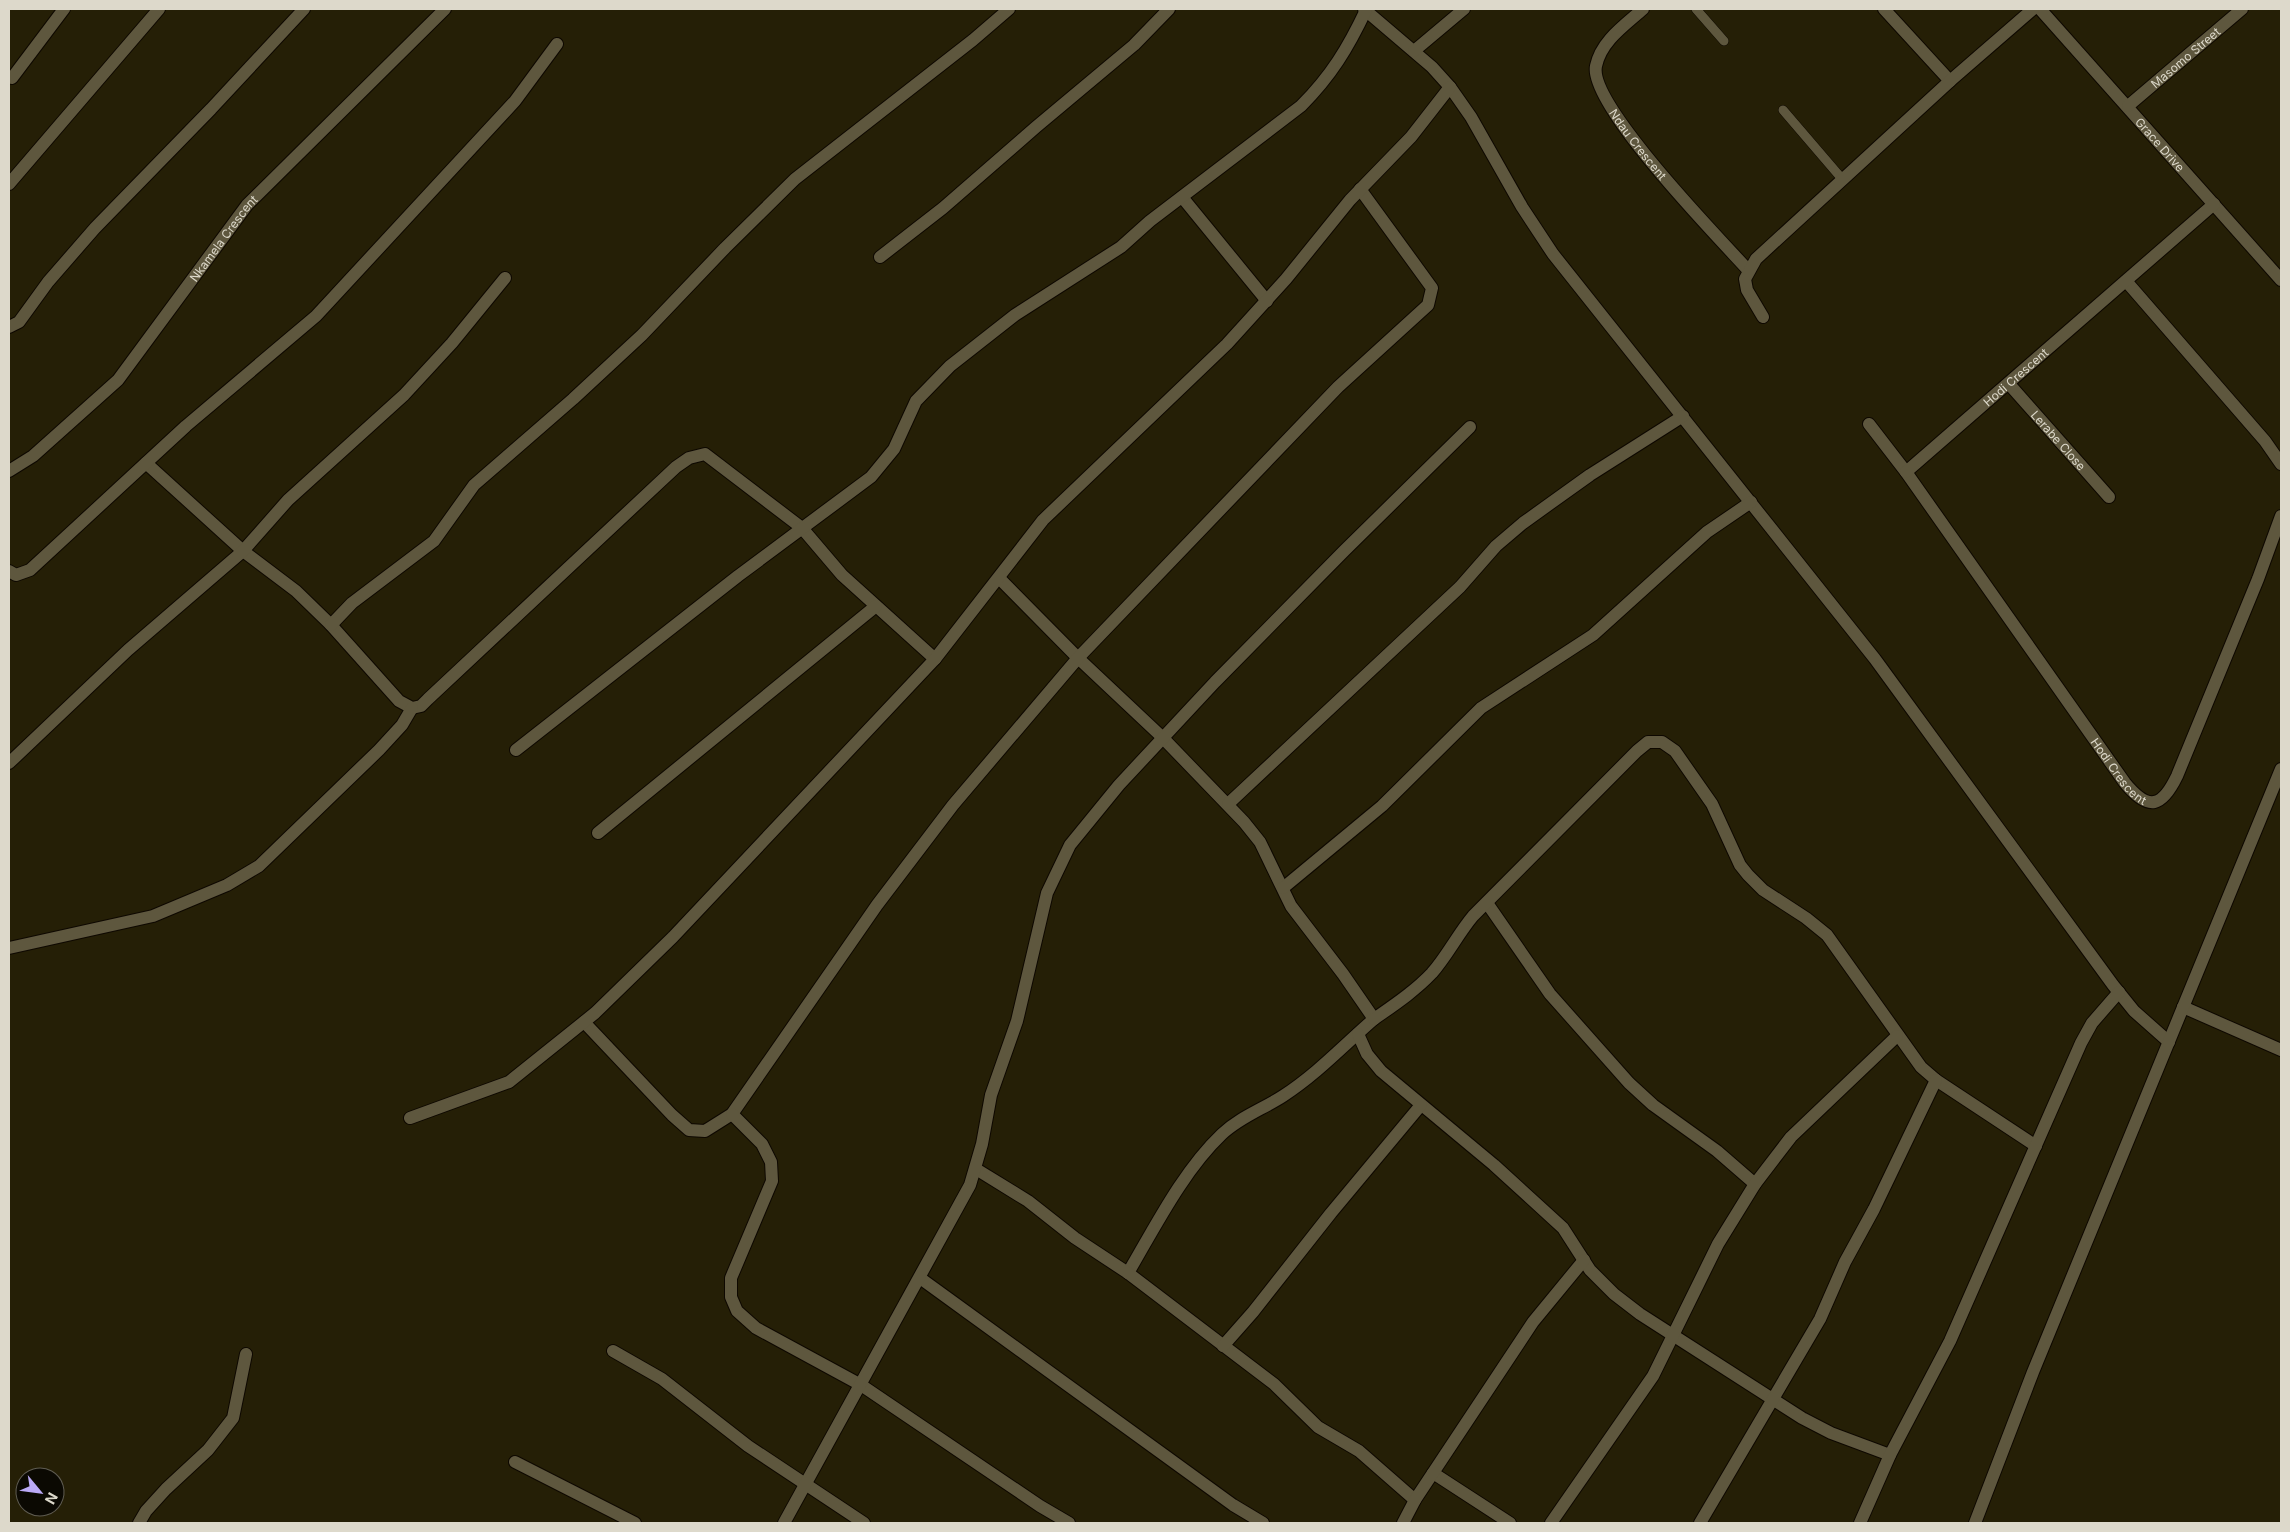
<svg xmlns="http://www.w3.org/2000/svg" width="2290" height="1532" font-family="Inter,sans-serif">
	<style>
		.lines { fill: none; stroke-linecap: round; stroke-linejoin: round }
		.service-casing { stroke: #0e0800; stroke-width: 10 }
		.minor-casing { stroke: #0e0800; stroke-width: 14 }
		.service { stroke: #5e573e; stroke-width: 9 }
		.minor { stroke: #5e573e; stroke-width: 12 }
		.labels { text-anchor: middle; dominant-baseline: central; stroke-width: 4; stroke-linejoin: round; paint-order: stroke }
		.street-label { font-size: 12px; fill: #ddd9cb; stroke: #0b0902 }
	</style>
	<rect width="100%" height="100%" fill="#251f06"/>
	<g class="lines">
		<defs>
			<path id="service" d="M1696 9 1724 41
				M1783 110 1843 180"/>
			<g id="minor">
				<path d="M1364 9 1432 67 1450 87 1471 117 1522 207 1553 254 1875 659 2113 985 2134 1011 2169 1042"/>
				<path id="s1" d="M1643 9C1625 25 1601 41 1596 66 1588 104 1719 238 1748 270"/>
				<path d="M1884 9 1950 81"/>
				<path id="s2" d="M2040 9 2281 280"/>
				<path d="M1414 51 1464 9"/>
				<path d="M12 78 64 9"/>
				<path id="s3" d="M2128 106 2242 9"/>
				<path d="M9 184 159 9"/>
				<path d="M1182 197 1267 301"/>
				<path d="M880 257 943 208 1036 127 1134 45 1169 9"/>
				<path d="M2126 281 2265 441 2281 464"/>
				<path d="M1763 317 1747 290 1745 279 1756 259 1950 81 2033 9"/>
				<path d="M9 327 19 322 48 282 95 228 211 109 304 9"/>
				<path id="s4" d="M2009 384 2109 497"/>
				<path id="s5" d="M1869 424 1906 472 2125 783C2149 812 2162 807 2177 776L2258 579 2281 516"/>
				<path d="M146 463 243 551 296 591 331 625 399 701 412 708 421 706 428 699 676 467 689 458 705 454 802 528 842 575 935 659"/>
				<path id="s6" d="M9 471 33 456 118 380 247 205 445 9"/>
				<path id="s7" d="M1906 472 2214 204"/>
				<path d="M9 571 16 575 30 570 186 426 316 316 515 101 557 44"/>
				<path d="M999 578 1078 658 1162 737 1244 822 1260 842 1291 906 1343 974 1374 1019C1344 1045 1317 1074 1283 1096 1263 1109 1240 1117 1222 1134 1183 1171 1155 1227 1128 1273"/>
				<path d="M331 625 352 603 434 541 474 485 573 399 642 335 725 248 795 179 973 40 1009 9"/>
				<path d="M516 750 738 576 871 477 894 449 916 401 950 366 1015 315 1121 247 1150 221 1301 106C1331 76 1348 48 1366 10"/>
				<path d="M9 763 128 650 243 551 288 500 404 395 452 343 505 278"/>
				<path d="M1228 804 1460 587 1496 546 1523 523 1590 475 1683 416"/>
				<path d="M598 833 876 606"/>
				<path d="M1283 888 1382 806 1481 708 1593 635 1707 532 1751 502"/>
				<path d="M1487 903 1550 994 1629 1083 1653 1105 1717 1151 1755 1184"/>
				<path d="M9 948 153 916 227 885 259 866 379 750 402 725 412 708"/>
				<path d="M2183 1007 2281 1050"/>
				<path d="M1374 1019C1394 1005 1415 991 1432 973 1447 956 1458 934 1473 916L1637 751 1648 742H1662L1675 751 1712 804 1740 865 1748 875 1763 890 1806 918 1827 935 1921 1067 1936 1080 2036 1146"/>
				<path d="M584 1022 672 1115 689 1130 705 1131 732 1114 877 905 953 805 1078 658 1338 387 1428 305 1432 288 1360 189"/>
				<path d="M1358 1034 1367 1054 1381 1071 1494 1165 1563 1228 1590 1270 1614 1294 1640 1314 1802 1418 1831 1433 1890 1455"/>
				<path d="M732 1114 762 1144 771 1162 772 1181 731 1278V1297L737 1311 756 1328 861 1385 1040 1506 1069 1523"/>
				<path d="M410 1118 509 1082 595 1013 673 937 935 659 1043 520 1227 344 1286 279 1350 200 1411 137 1450 87"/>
				<path d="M976 1169 1028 1201 1075 1238 1128 1273 1274 1384 1318 1427 1359 1451 1415 1500"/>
				<path d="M920 1278 1233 1505 1263 1523"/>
				<path d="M1223 1346 1253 1312 1331 1213 1421 1105"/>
				<path d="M613 1351 662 1379 748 1446 864 1523"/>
				<path d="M515 1462 635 1523"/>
				<path d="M1433 1473 1510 1523"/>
				<path d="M139 1523 146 1511 166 1489 208 1450 233 1418 246 1354"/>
				<path d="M784 1523 970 1185 982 1144 991 1095 1017 1021 1047 893 1070 845 1119 785 1215 682 1344 551 1470 427"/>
				<path d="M1403 1523 1415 1500 1533 1322 1584 1260"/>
				<path d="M1551 1523 1653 1376 1718 1244 1755 1184 1791 1137 1897 1036"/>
				<path d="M1700 1523 1820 1319 1845 1262 1874 1209 1936 1080"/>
				<path d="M1860 1523 1890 1455 1950 1341 2081 1043 2092 1023 2119 992"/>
				<path d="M1975 1523 2033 1372 2281 769"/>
			</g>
		</defs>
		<use href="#service" class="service-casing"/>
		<use href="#minor" class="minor-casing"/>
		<use href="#service" class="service"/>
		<use href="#minor" class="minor"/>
	</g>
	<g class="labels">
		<g class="street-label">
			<text stroke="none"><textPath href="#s3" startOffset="75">Masomo Street</textPath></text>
			<text stroke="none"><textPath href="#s1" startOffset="166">Ndau Crescent</textPath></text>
			<text stroke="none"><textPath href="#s2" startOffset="181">Grace Drive</textPath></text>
			<text stroke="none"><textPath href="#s6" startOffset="319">Nkamela Crescent</textPath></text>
			<text stroke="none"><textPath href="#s7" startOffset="145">Hodi Crescent</textPath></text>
			<text stroke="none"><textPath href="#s4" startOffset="75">Lerabe Close</textPath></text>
			<text stroke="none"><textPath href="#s5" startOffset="428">Hodi Crescent</textPath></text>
		</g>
	</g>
	<rect width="2290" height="1532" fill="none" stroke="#ddd9cb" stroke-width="20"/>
	<g transform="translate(40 1492) rotate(119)"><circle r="24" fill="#0b0902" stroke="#5f5c52"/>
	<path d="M0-4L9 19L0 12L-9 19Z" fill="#bbaaf6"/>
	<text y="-8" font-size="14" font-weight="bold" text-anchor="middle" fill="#ddd9cb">N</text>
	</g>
</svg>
